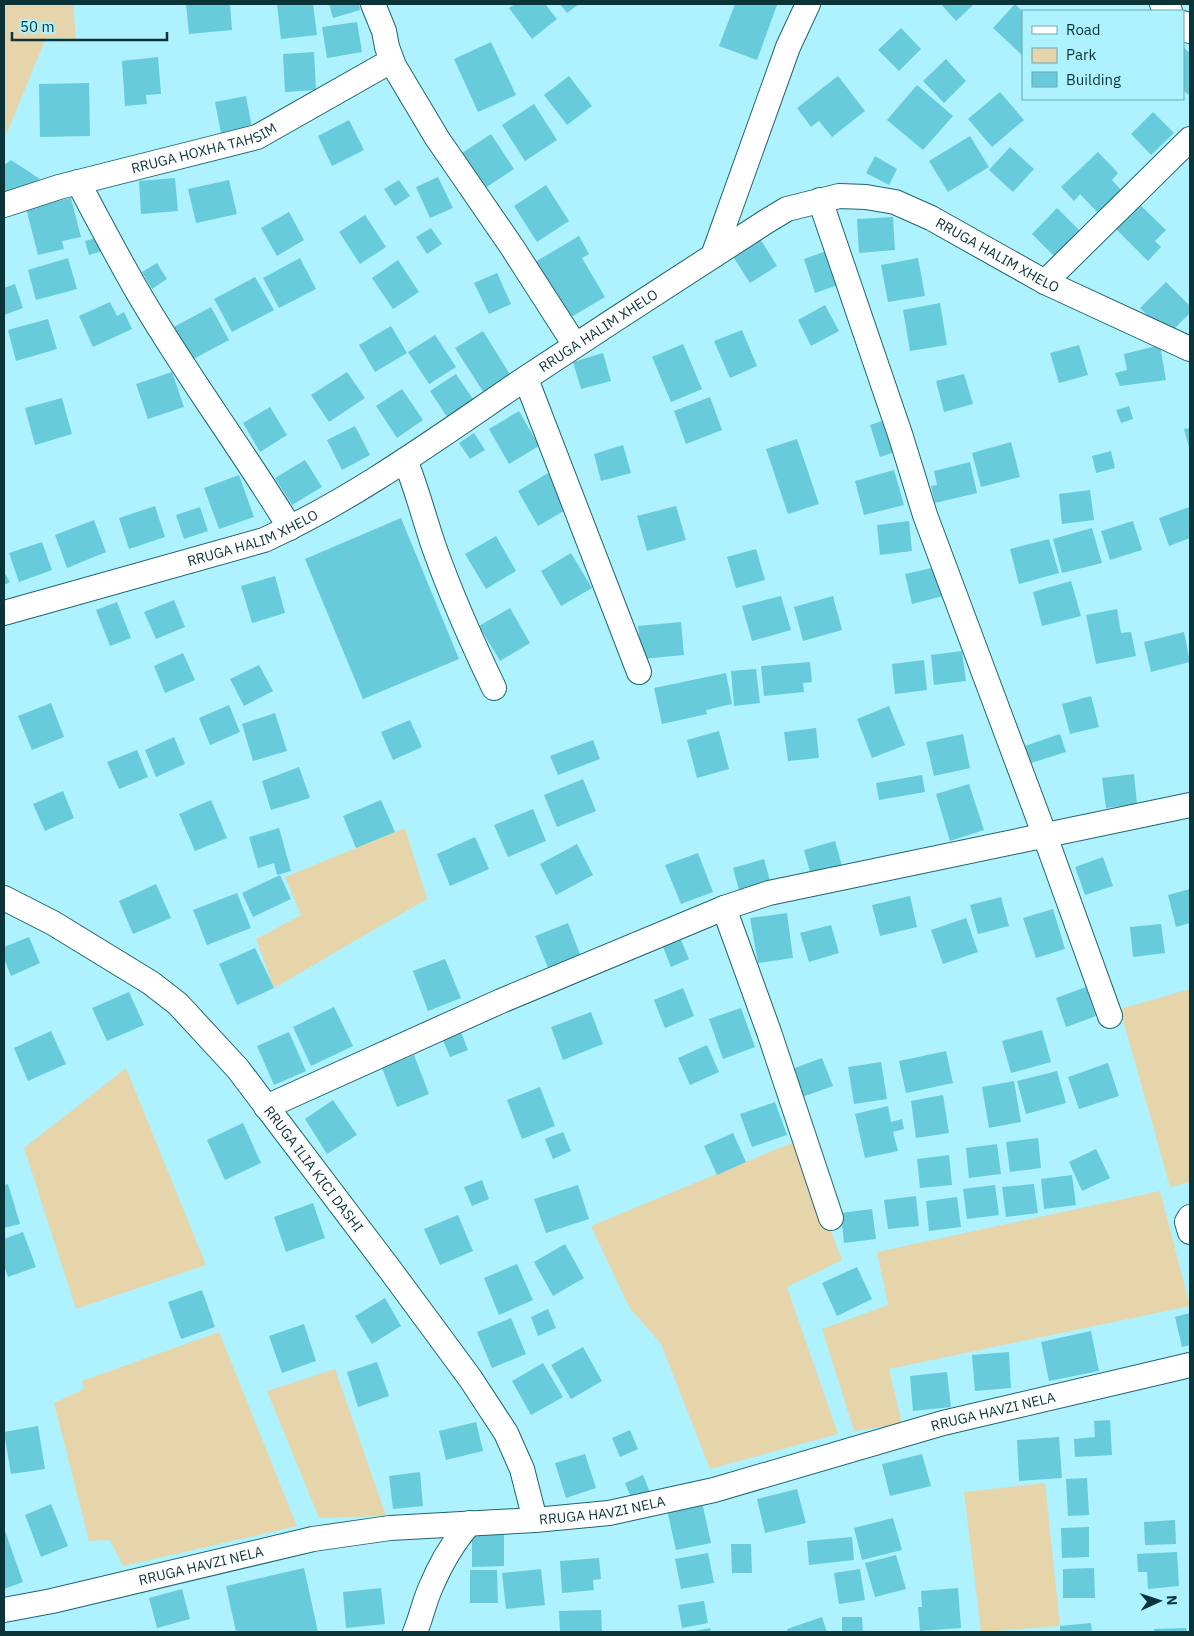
<svg xmlns="http://www.w3.org/2000/svg" width="1194" height="1636" font-family="'IBM Plex Sans',sans-serif">
	<style>
		.green { fill: #e6d5ab }
		.building { fill: #68cbdb }
		.lines { fill: none; stroke-linecap: round; stroke-linejoin: round }
		.street-casing { stroke: #1d6671; stroke-width: 26 }
		.street { stroke: #fff; stroke-width: 24 }
		.labels { text-anchor: middle; dominant-baseline: central; stroke-width: 4; stroke-linejoin: round; paint-order: stroke }
		.street-label { font-size: 14px; fill: #0b3439; stroke: #adf2fe }
	</style>
	<rect width="100%" height="100%" fill="#adf2fe"/>
	<path class="green" d="M4 4H73L76 39 46 38 6 135 4 134Z
		M405 828 427 899 274 988 256 939 301 915 285 877Z
		M1190 989V1182L1170 1187 1120 1009Z
		M126 1068 206 1265 76 1309 24 1148Z
		M796 1141 842 1260 787 1287 838 1434 710 1469 661 1344 629 1307 591 1226Z
		M1160 1191 1190 1306 889 1369 902 1424 854 1431 822 1329 888 1305 877 1252Z
		M219 1332 297 1526 123 1566 110 1540 89 1541 54 1403 84 1389 82 1381Z
		M335 1369 386 1516 319 1518 267 1391Z
		M1045 1483 1060 1626 981 1632 964 1492Z"/>
	<path class="building" d="M186 4H230L232 30 189 34Z
		M277 4H313L317 35 281 39Z
		M329 4H359L360 10 333 18Z
		M515 4H545L557 19 532 39 509 8Z
		M560 4H579L567 13Z
		M735 4 777 5 757 60 719 46Z
		M941 4H974L956 21Z
		M1015 4 1023 12V56L993 28Z
		M357 22 362 52 327 58 322 27Z
		M901 28 921 49 899 71 878 50Z
		M491 42 516 95 478 112 454 59Z
		M1183 47 1190 53V96L1183 90Z
		M314 52 316 90 285 92 283 54Z
		M158 57 161 94 146 95 147 104 125 106 122 61Z
		M946 59 966 81 944 103 923 81Z
		M569 76 592 106 567 125 544 95Z
		M838 76 865 111 832 137 819 121 811 127 797 108Z
		M89 83 90 136 40 137 39 84Z
		M917 85 953 116 923 150 887 120Z
		M1000 92 1024 120 992 147 968 119Z
		M246 96 253 133 222 139 215 102Z
		M534 104 557 140 525 161 502 125Z
		M1153 112 1174 133 1151 155 1131 134Z
		M349 120 364 150 332 166 318 136Z
		M491 134 514 169 482 190 459 155Z
		M970 136 989 167 948 192 929 161Z
		M1010 147 1034 169 1013 192 989 170Z
		M1098 152 1118 173 1112 180 1123 192 1099 214 1080 194 1074 201 1061 187Z
		M875 156 897 169 889 185 866 173Z
		M11 160 40 179 5 201 4 198V165Z
		M438 177 453 208 430 218 416 187Z
		M175 178 178 211 141 214 139 181Z
		M229 180 237 214 196 223 188 189Z
		M399 180 410 196 395 206 384 189Z
		M546 185 569 221 537 242 514 206Z
		M71 198 81 237 62 241 64 249 38 255 26 208Z
		M1137 202 1166 230 1155 241 1161 247 1148 261 1113 226Z
		M1057 208 1085 236 1060 262 1032 234Z
		M289 212 304 240 277 256 261 228Z
		M365 215 386 247 360 264 339 232Z
		M893 217 895 250 859 253 857 219Z
		M431 228 442 244 427 254 416 237Z
		M579 236 589 254 582 258 605 297 563 322 530 265Z
		M99 237 103 251 89 255 85 241Z
		M759 237 777 266 750 283 732 255Z
		M829 250 841 284 815 293 804 259Z
		M68 258 77 289 36 300 28 270Z
		M300 258 316 289 279 308 263 278Z
		M918 258 925 296 888 302 881 265Z
		M398 260 419 292 393 309 372 278Z
		M157 263 167 279 152 289 142 272Z
		M497 273 511 304 489 314 474 283Z
		M255 277 274 310 232 332 214 299Z
		M1166 282 1190 306V313L1168 335 1140 308Z
		M15 284 23 308 4 315V288Z
		M110 302 117 316 124 312 132 329 93 347 79 316Z
		M940 303 947 345 910 351 903 310Z
		M825 305 839 331 811 346 798 320Z
		M211 307 229 340 188 362 170 329Z
		M48 319 57 349 16 361 8 330Z
		M391 326 407 353 375 372 359 345Z
		M742 330 757 366 730 378 714 341Z
		M483 331 511 376 484 393 455 348Z
		M435 335 456 367 429 384 408 352Z
		M683 344 702 389 671 402 652 357Z
		M1079 345 1088 375 1059 383 1050 353Z
		M1160 345 1166 380 1120 386 1115 373 1127 370 1124 354Z
		M603 353 611 381 581 389 573 362Z
		M172 372 184 407 148 419 136 384Z
		M347 372 365 398 329 422 311 395Z
		M456 374 477 405 451 423 430 391Z
		M964 374 973 404 944 412 936 381Z
		M402 389 423 420 397 438 376 406Z
		M710 397 722 430 686 444 674 411Z
		M62 398 72 434 35 445 25 408Z
		M1129 406 1133 419 1121 423 1116 410Z
		M270 407 287 435 260 452 243 423Z
		M519 411 539 446 509 464 489 429Z
		M888 419 898 451 880 457 870 425Z
		M355 426 370 455 342 470 327 440Z
		M1190 428V451L1184 429Z
		M474 433 485 450 470 459 459 443Z
		M797 439 819 504 788 514 766 449Z
		M1011 442 1020 477 981 487 972 453Z
		M623 445 631 473 601 481 594 454Z
		M1111 451 1115 468 1096 473 1092 456Z
		M305 460 322 487 292 505 275 478Z
		M970 462 977 493 935 503 931 486 937 485 934 471Z
		M894 470 904 505 864 515 855 481Z
		M548 473 569 508 538 526 518 491Z
		M239 475 254 517 219 529 204 488Z
		M1090 490 1094 520 1062 524 1059 494Z
		M155 506 165 537 129 549 119 518Z
		M676 506 686 540 647 551 637 516Z
		M200 507 208 531 184 539 176 515Z
		M1189 507 1190 538 1169 546 1159 518Z
		M401 518 459 659 363 699 305 559Z
		M94 520 106 552 67 568 55 535Z
		M909 521 912 551 880 555 877 525Z
		M1133 521 1142 550 1110 560 1101 531Z
		M1092 528 1102 563 1062 573 1053 539Z
		M496 536 516 571 486 589 465 554Z
		M1049 539 1059 573 1019 584 1010 549Z
		M42 542 52 570 19 582 9 553Z
		M756 549 765 580 736 588 727 557Z
		M571 553 592 588 561 606 541 571Z
		M936 567 943 596 912 604 905 574Z
		M4 572 10 582 4 585Z
		M275 576 285 613 252 623 241 586Z
		M1071 581 1081 616 1042 626 1033 592Z
		M781 596 791 630 752 641 742 606Z
		M833 596 842 630 803 641 794 607Z
		M174 600 185 627 156 639 144 612Z
		M117 602 131 638 110 646 96 610Z
		M510 608 530 643 500 661 479 626Z
		M1117 609 1121 633 1131 632 1136 656 1096 664 1086 615Z
		M681 622 684 655 642 659 638 626Z
		M1184 632 1190 662 1151 672 1144 642Z
		M962 651 966 681 934 685 931 655Z
		M183 653 195 680 165 693 154 666Z
		M924 660 927 690 895 694 892 664Z
		M810 662 812 682 803 683 804 692 764 696 761 666Z
		M259 665 273 691 244 706 230 679Z
		M756 669 760 703 734 706 731 671Z
		M726 673 732 704 706 710 707 714 662 724 654 688Z
		M1091 696 1099 727 1070 734 1062 704Z
		M51 703 64 737 32 750 18 716Z
		M229 705 240 732 210 745 199 718Z
		M889 706 905 745 872 758 857 719Z
		M275 713 287 751 253 761 242 724Z
		M410 720 422 747 393 760 381 732Z
		M816 728 819 758 788 761 784 732Z
		M719 731 729 769 697 778 687 740Z
		M963 734 970 768 934 776 926 742Z
		M1060 734 1066 752 1031 763 1025 746Z
		M174 737 185 764 156 777 145 750Z
		M593 740 600 759 558 775 550 756Z
		M137 750 148 777 119 789 107 762Z
		M299 767 310 798 271 810 262 781Z
		M1134 774 1137 804 1106 808 1102 778Z
		M922 775 925 792 879 800 876 783Z
		M583 779 596 811 557 827 544 795Z
		M969 784 984 830 950 841 936 794Z
		M63 791 74 818 45 831 33 804Z
		M211 800 227 838 195 851 179 814Z
		M381 800 395 832 356 848 343 816Z
		M533 809 546 841 508 857 494 825Z
		M279 828 291 871 277 875 274 863 258 868 249 837Z
		M475 837 489 869 450 886 437 854Z
		M835 841 843 870 812 879 804 850Z
		M577 844 593 875 556 895 540 864Z
		M698 853 713 892 681 904 665 865Z
		M1103 857 1113 886 1085 895 1075 867Z
		M764 859 772 888 741 897 733 868Z
		M280 875 291 899 253 917 242 893Z
		M156 884 171 918 133 934 119 901Z
		M1190 889V923L1176 927 1168 895Z
		M237 893 251 928 207 945 193 910Z
		M910 896 917 927 880 936 872 905Z
		M1001 897 1009 926 978 934 970 905Z
		M1053 909 1065 949 1036 958 1023 918Z
		M787 913 793 958 758 963 750 918Z
		M966 918 978 952 943 964 931 930Z
		M568 923 583 962 551 975 535 936Z
		M1161 924 1165 953 1133 957 1130 927Z
		M831 925 839 953 809 962 800 933Z
		M29 937 40 963 11 976 4 959V947Z
		M681 940 689 959 671 967 663 947Z
		M255 948 274 988 237 1005 219 964Z
		M445 959 461 998 428 1011 413 971Z
		M1086 987 1096 1016 1066 1027 1056 998Z
		M683 988 694 1016 665 1028 654 1000Z
		M129 992 144 1025 107 1041 92 1008Z
		M334 1007 353 1046 311 1066 293 1027Z
		M741 1008 755 1047 723 1059 709 1019Z
		M591 1012 603 1044 563 1060 551 1027Z
		M460 1030 468 1050 450 1057 442 1038Z
		M1042 1030 1051 1062 1011 1073 1002 1041Z
		M51 1031 66 1064 28 1081 14 1048Z
		M289 1032 306 1071 274 1085 257 1046Z
		M707 1045 719 1072 690 1085 678 1058Z
		M946 1051 953 1083 906 1093 899 1061Z
		M414 1055 429 1094 397 1107 382 1068Z
		M822 1058 833 1086 802 1097 792 1069Z
		M881 1062 887 1099 854 1104 848 1067Z
		M1108 1063 1119 1096 1079 1109 1068 1077Z
		M1057 1071 1066 1103 1026 1114 1017 1081Z
		M1014 1081 1021 1122 989 1128 982 1087Z
		M540 1087 555 1126 522 1139 507 1100Z
		M943 1095 949 1133 916 1138 911 1101Z
		M333 1100 357 1135 327 1154 305 1119Z
		M775 1102 787 1135 752 1147 740 1114Z
		M888 1106 891 1122 902 1119 904 1129 893 1132 898 1151 865 1158 855 1114Z
		M243 1123 261 1163 225 1180 207 1140Z
		M563 1132 571 1151 553 1159 545 1139Z
		M733 1133 746 1162 717 1175 704 1146Z
		M1038 1138 1041 1168 1010 1172 1006 1142Z
		M997 1144 1001 1174 969 1178 966 1148Z
		M1096 1149 1110 1178 1082 1191 1069 1162Z
		M949 1155 952 1185 920 1188 917 1159Z
		M1072 1175 1076 1205 1044 1209 1041 1179Z
		M482 1180 489 1199 472 1206 464 1187Z
		M8 1184 20 1224 4 1228V1185Z
		M1034 1184 1038 1213 1006 1217 1002 1187Z
		M578 1185 589 1219 546 1233 534 1199Z
		M995 1185 999 1215 967 1219 963 1189Z
		M916 1196 919 1226 888 1229 884 1200Z
		M957 1197 961 1227 929 1231 926 1201Z
		M313 1203 325 1238 286 1252 274 1217Z
		M872 1209 876 1239 844 1243 841 1213Z
		M458 1215 473 1251 440 1265 424 1229Z
		M23 1232 36 1267 8 1277 4 1266V1239Z
		M565 1244 584 1278 553 1296 534 1262Z
		M517 1264 533 1300 499 1315 484 1278Z
		M857 1267 872 1299 837 1316 822 1283Z
		M202 1290 215 1327 181 1339 168 1302Z
		M385 1298 401 1326 372 1344 355 1316Z
		M548 1309 556 1328 538 1336 531 1317Z
		M1190 1313V1345L1182 1347 1175 1317Z
		M511 1318 526 1354 492 1368 477 1332Z
		M304 1324 316 1361 282 1373 269 1336Z
		M1091 1331 1099 1371 1049 1381 1041 1342Z
		M583 1347 602 1381 571 1399 551 1365Z
		M1009 1352 1011 1388 975 1391 972 1355Z
		M377 1362 389 1396 358 1407 347 1372Z
		M543 1363 563 1397 531 1415 512 1381Z
		M947 1372 951 1407 913 1411 910 1376Z
		M1110 1420 1112 1455 1075 1457 1074 1439 1095 1437 1094 1421Z
		M476 1422 483 1451 446 1460 439 1431Z
		M38 1426 45 1469 11 1474 4 1432Z
		M630 1430 638 1449 620 1457 612 1438Z
		M1059 1437 1062 1478 1019 1481 1017 1440Z
		M585 1454 596 1488 566 1498 555 1463Z
		M922 1454 931 1486 890 1496 882 1464Z
		M420 1472 423 1506 393 1509 389 1476Z
		M643 1475 651 1495 633 1502 625 1483Z
		M1087 1478 1089 1515 1068 1516 1066 1479Z
		M797 1489 806 1523 765 1533 757 1499Z
		M702 1502 711 1543 676 1550 667 1510Z
		M51 1504 68 1546 41 1557 25 1515Z
		M893 1518 902 1550 862 1560 854 1528Z
		M1175 1520 1176 1544 1145 1545 1144 1522Z
		M1089 1527V1557L1062 1558 1061 1528Z
		M4 1528 23 1582 4 1589Z
		M504 1534V1566L472 1567V1535Z
		M852 1537 854 1560 809 1565 807 1541Z
		M731 1544H751L752 1573H732Z
		M1177 1552 1179 1586 1148 1589 1147 1572H1138L1137 1554Z
		M708 1553 714 1583 681 1589 675 1559Z
		M896 1555 906 1589 875 1597 865 1563Z
		M599 1558 601 1579 593 1580 594 1590 562 1593 560 1561Z
		M304 1568 318 1632H236L226 1586Z
		M1094 1568 1095 1598H1063V1569Z
		M541 1569 545 1605 506 1609 502 1573Z
		M860 1569 865 1600 839 1604 834 1573Z
		M470 1570H497L498 1603H470Z
		M381 1588 385 1624 346 1628 343 1592Z
		M958 1588 961 1628 920 1631 918 1607H922L921 1591Z
		M182 1589 190 1619 157 1628 149 1598Z
		M704 1601 708 1623 682 1628 678 1605Z
		M601 1610 602 1632H560L559 1611Z
		M822 1617 827 1632H788L787 1629Z
		M842 1617H862L863 1632H842Z
		M1091 1623 1092 1632H1060V1626Z
		M710 1628 711 1632H695V1631Z
		M1186 1628 1187 1632H1154V1629Z"/>
	<g class="lines">
		<defs>
			<g id="street">
				<path d="M373 4 384 31 387 47 394 66 437 138 512 247 575 345"/>
				<path d="M1162 4 1170 11"/>
				<path d="M1183 23 1190 31"/>
				<path d="M78 182C97 218 116 254 136 289 183 371 241 447 290 528"/>
				<path d="M820 200 901 437 925 515 1045 836 1110 1016"/>
				<path id="s1" d="M4 205 59 187 257 137 391 61"/>
				<path d="M713 256 788 47 808 4"/>
				<path d="M1045 282 1190 139"/>
				<path d="M526 379 639 672"/>
				<path d="M405 460C417 489 424 518 434 547 451 595 472 642 494 688"/>
				<path id="s2" d="M4 613 264 540C354 499 435 440 517 384 600 329 683 275 767 221L787 209 839 196 866 197 895 202 931 218 1045 282 1190 349"/>
				<path id="s3" d="M4 898 53 923 151 983 178 1004 238 1069 391 1271 470 1378 506 1433 522 1469 535 1520"/>
				<path d="M724 908 769 1032 831 1218"/>
				<path d="M266 1107 501 1001 724 908 769 893 1190 805"/>
				<path d="M1190 1217 1187 1222 1190 1232"/>
				<path id="s4" d="M4 1610 52 1601 313 1539 390 1528 535 1520 609 1513 714 1490 943 1423 1190 1365"/>
				<path d="M415 1632C421 1618 424 1603 430 1589 440 1565 453 1542 470 1523"/>
			</g>
		</defs>
		<use href="#street" class="street-casing"/>
		<use href="#street" class="street"/>
	</g>
	<g class="labels">
		<g class="street-label">
			<text stroke="none"><textPath href="#s1" startOffset="208">RRUGA HOXHA TAHSIM</textPath></text>
			<text stroke="none"><textPath href="#s2" startOffset="1115">RRUGA HALIM XHELO</textPath></text>
			<text stroke="none"><textPath href="#s2" startOffset="665">RRUGA HALIM XHELO</textPath></text>
			<text stroke="none"><textPath href="#s2" startOffset="260">RRUGA HALIM XHELO</textPath></text>
			<text stroke="none"><textPath href="#s3" startOffset="418">RRUGA ILIA KICI DASHI</textPath></text>
			<text stroke="none"><textPath href="#s4" startOffset="1012">RRUGA HAVZI NELA</textPath></text>
			<text stroke="none"><textPath href="#s4" startOffset="608">RRUGA HAVZI NELA</textPath></text>
			<text stroke="none"><textPath href="#s4" startOffset="202">RRUGA HAVZI NELA</textPath></text>
		</g>
	</g>
	<rect width="1194" height="1636" fill="none" stroke="#0b3439" stroke-width="10"/>
	<rect x="1022" y="10" width="162" height="90" fill="#adf2fe" stroke="#6ca6af"/>
	<rect x="1032" y="26" width="25" height="8" fill="#ffffff" stroke="#6ca6af"/>
	<text x="1066" y="35" font-size="15" fill="#0b3439">Road</text>
	<rect x="1032" y="48" width="25" height="15" fill="#e6d5ab" stroke="#6ca6af"/>
	<text x="1066" y="60" font-size="15" fill="#0b3439">Park</text>
	<rect x="1032" y="72" width="25" height="15" fill="#68cbdb" stroke="#6ca6af"/>
	<text x="1066" y="85" font-size="15" fill="#0b3439">Building</text>
	<g transform="translate(1159 1601) rotate(87)" stroke="#adf2fe" stroke-width="4" paint-order="stroke">
	<path d="M0-4L9 19L0 12L-9 19Z" fill="#0b3439"/>
	<text y="-8" font-size="14" font-weight="bold" text-anchor="middle" fill="#0b3439">N</text>
	</g>
	<path d="M12 32v8h155v-8" fill="none" stroke="#0b3439" stroke-width="2.5"/>
	<text x="20" y="32" font-size="15" fill="#0b3439" stroke="#adf2fe" stroke-width="4" paint-order="stroke">50 m</text>
</svg>
